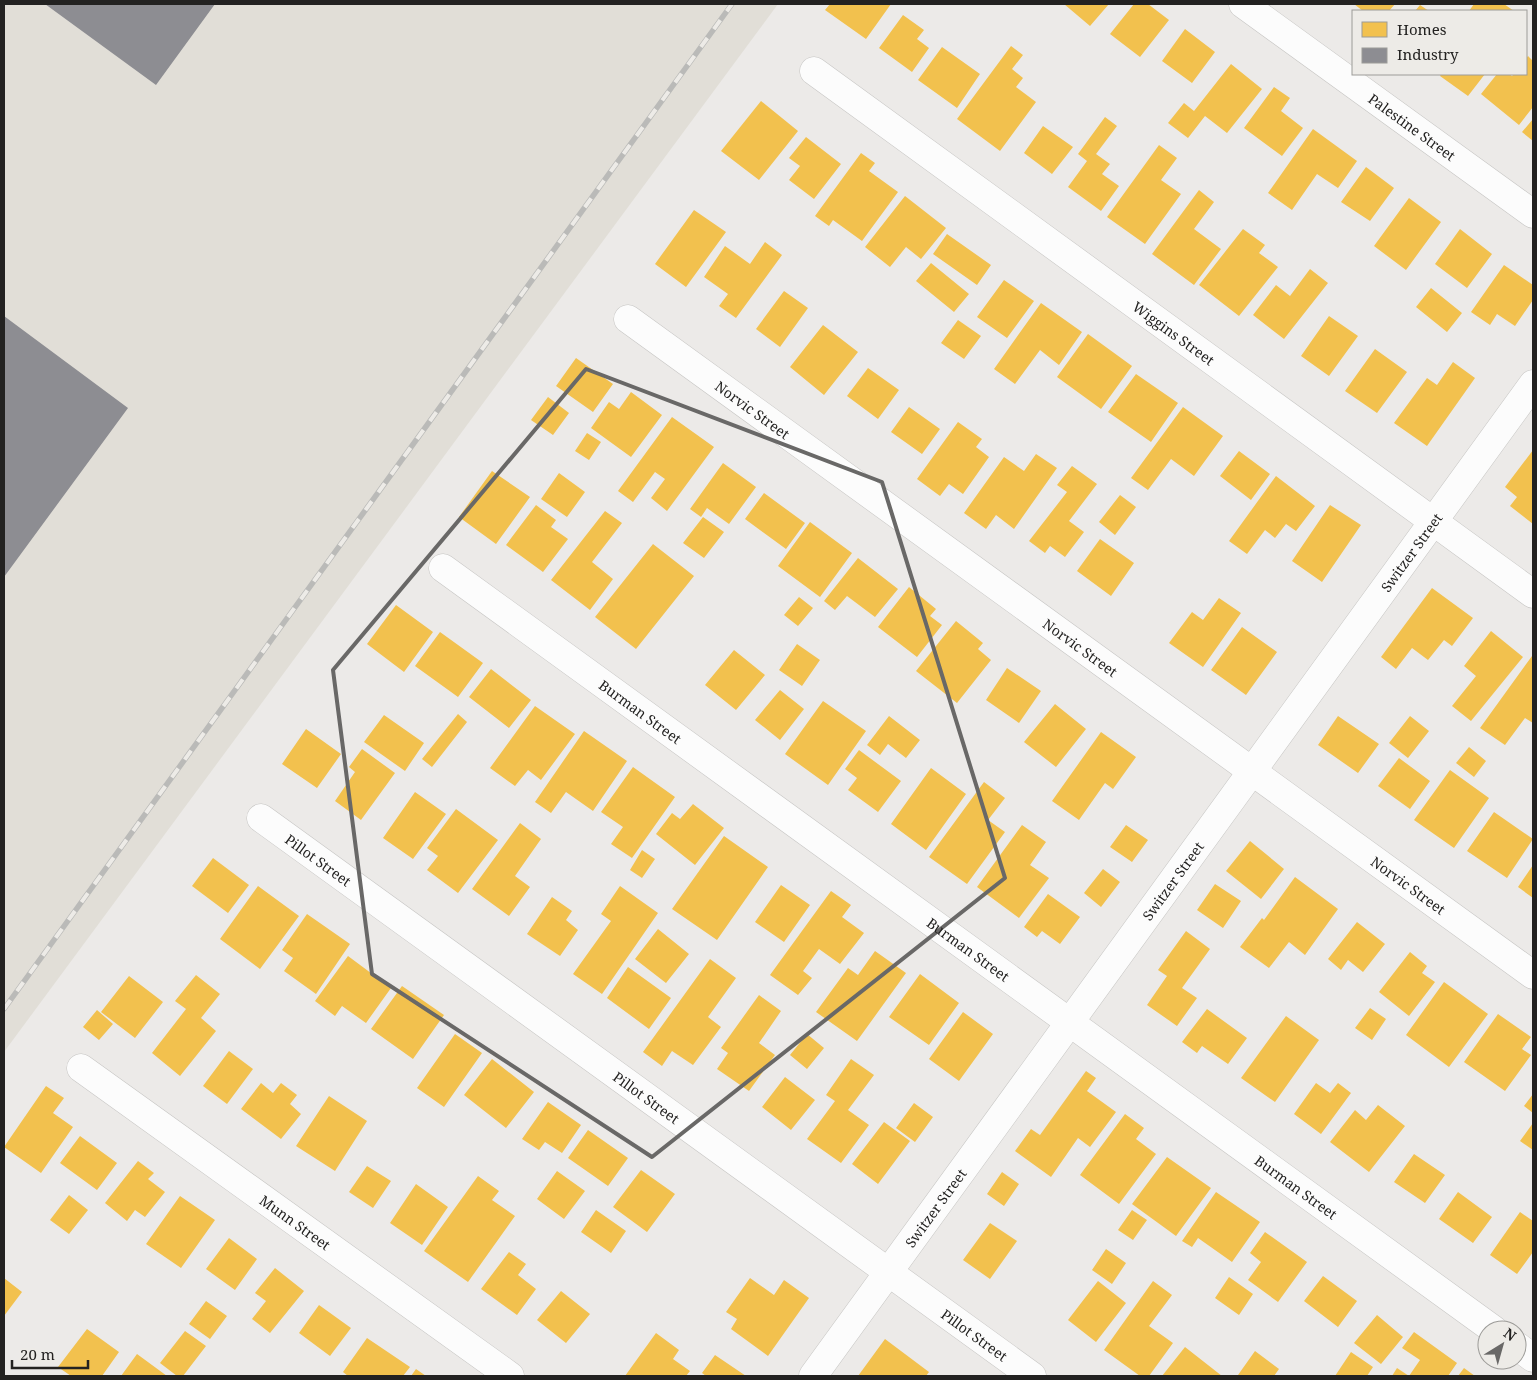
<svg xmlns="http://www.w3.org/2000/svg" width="1537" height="1380" font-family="'Noto Serif',serif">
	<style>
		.built { fill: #e1ded7 }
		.homes { fill: #f2c14e }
		.industry { fill: #8d8d92 }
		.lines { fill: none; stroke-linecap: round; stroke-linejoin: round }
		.street-casing { stroke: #c6c5c3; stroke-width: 29 }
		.street { stroke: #fcfcfc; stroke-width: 28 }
		.rail-casing { stroke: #babab8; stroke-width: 5.5 }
		.rail { stroke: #edebe7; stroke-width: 4; stroke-dasharray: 11; stroke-linecap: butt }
		.marked { fill: none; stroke: #696867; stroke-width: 4; stroke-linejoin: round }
		.labels { text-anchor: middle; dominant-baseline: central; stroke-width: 5; stroke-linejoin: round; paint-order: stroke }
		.street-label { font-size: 14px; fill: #232221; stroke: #edebe7 }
	</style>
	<rect width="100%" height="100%" fill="#eceae8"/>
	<path class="built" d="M4 4H778L4 1052Z"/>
	<path class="homes" d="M830 4H891L866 39 825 10Z
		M1064 4H1109L1090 26Z
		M1134 4H1148L1169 20 1140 57 1110 34Z
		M1354 4H1395L1389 11H1363Z
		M1474 4H1504L1514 11H1469Z
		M1420 5 1429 11H1415Z
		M903 15 924 30 917 39 929 48 912 72 879 48Z
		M1185 29 1215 52 1192 83 1162 61Z
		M1011 46 1023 55 1012 69 1023 78 1016 87 1036 102 1000 151 957 119Z
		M942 47 980 74 957 108 918 80Z
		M1528 56 1533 61V107L1519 125 1481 94 1497 74H1509L1512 76 1514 74H1526V59Z
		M1231 64 1262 89 1227 133 1205 116 1188 138 1168 123 1184 103 1194 111Z
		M1441 74H1485L1468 96 1440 76Z
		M1274 87 1290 98 1281 111 1303 128 1282 156 1244 128Z
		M761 101 798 131 759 180 721 151Z
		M1105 117 1117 126 1096 154 1110 164 1102 174 1119 186 1101 211 1068 187 1087 161 1078 154Z
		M1533 119V141L1522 132Z
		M1043 126 1073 147 1052 174 1024 153Z
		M1313 129 1357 161 1338 188 1317 174 1292 210 1268 193Z
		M806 137 841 164 814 199 789 180 800 166 789 158Z
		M1159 145 1177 158 1161 180 1181 194 1145 244 1107 217Z
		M861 153 875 163 869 171 898 192 862 241 833 220 829 226 815 216Z
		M1366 167 1394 188 1370 221 1341 202Z
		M1199 190 1214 202 1194 229 1221 249 1194 285 1152 254Z
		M905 196 946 228 921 259 906 247 890 267 865 247Z
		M1409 198 1441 222 1406 270 1374 246Z
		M694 210 726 232 686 287 655 264Z
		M1243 229 1265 245 1259 253 1278 267 1239 316 1199 285Z
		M1460 229 1492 254 1467 288 1435 264Z
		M947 234 991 265 977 285 933 254Z
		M765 242 782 255 736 318 719 306 728 294 704 277 725 246 750 264Z
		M931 263 969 294 954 312 916 281Z
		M1504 265 1533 285V300L1515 326 1497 314 1490 325 1471 312Z
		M1310 269 1328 283 1284 339 1253 315 1276 285 1290 296Z
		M1004 280 1034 301 1007 338 977 317Z
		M1431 288 1462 313 1447 332 1416 307Z
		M784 291 808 308 780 347 756 329Z
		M1041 303 1082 332 1059 365 1040 350 1015 384 994 369Z
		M1329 316 1358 336 1329 376 1301 356Z
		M958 320 981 336 964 359 941 343Z
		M823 325 858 352 824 395 790 367Z
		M1088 334 1132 366 1101 409 1057 377Z
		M1375 349 1407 372 1377 413 1345 391Z
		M576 358 613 384 593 412 556 386Z
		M1453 362 1475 378 1427 446 1394 423 1427 378 1437 385Z
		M868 368 899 390 878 419 847 396Z
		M1136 374 1178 403 1151 442 1108 412Z
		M631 392 662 415 631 457 591 428 609 402 619 409Z
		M548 397 569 413 553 435 531 420Z
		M909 407 940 429 922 454 891 432Z
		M1183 407 1223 436 1194 476 1171 459 1148 490 1131 478Z
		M672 417 714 447 667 511 651 498 665 479 655 472 633 502 618 491Z
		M958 422 982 439 976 447 989 457 963 494 949 484 940 496 917 479Z
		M587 433 601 442 589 460 575 451Z
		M1533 450V524L1510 506 1517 497 1505 487Z
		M1239 451 1270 474 1251 500 1220 476Z
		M1036 454 1057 468 1014 529 996 515 986 529 964 513 1004 457 1024 471Z
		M723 463 756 487 729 524 707 508 701 517 690 509Z
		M1072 466 1097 484 1069 521 1084 532 1065 557 1050 546 1045 553 1029 541 1067 492 1057 485Z
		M492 471 530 497 496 544 459 517Z
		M559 473 585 492 567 517 541 499Z
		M1276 476 1315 506 1296 531 1286 524 1275 538 1265 530 1247 554 1229 541Z
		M764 493 805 523 786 549 745 519Z
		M1120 495 1136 507 1115 535 1099 522Z
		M536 505 556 520 551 527 568 539 543 572 506 545Z
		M1330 505 1361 525 1322 582 1292 561Z
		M605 511 622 523 592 562 613 579 590 610 551 580Z
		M703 517 724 532 704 558 683 543Z
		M810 522 852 553 820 597 778 566Z
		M1100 539 1134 563 1111 596 1077 571Z
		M653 544 694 576 636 649 595 617Z
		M858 558 898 589 875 617 847 596 835 610 824 601Z
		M909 587 936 609 930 616 942 625 917 657 878 627Z
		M1432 588 1473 618 1452 646 1444 640 1428 660 1412 648 1396 669 1381 657Z
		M799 597 813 608 798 626 784 615Z
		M1219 598 1241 613 1203 667 1169 643 1192 612 1203 620Z
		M396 605 433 632 404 672 367 644Z
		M956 621 983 643 978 649 991 660 957 703 916 671Z
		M1242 627 1277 652 1246 695 1211 670Z
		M1491 631 1523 657 1471 721 1452 706 1476 676 1464 666Z
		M440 632 483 663 458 697 415 666Z
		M797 644 820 660 802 686 779 670Z
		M734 650 765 675 736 710 705 685Z
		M1532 656 1533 657V723L1525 718 1505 745 1480 728Z
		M1007 668 1041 691 1019 723 986 700Z
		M491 669 531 700 509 728 469 697Z
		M780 690 804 709 780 740 755 720Z
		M823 701 866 731 828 785 785 754Z
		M1055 704 1086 729 1056 767 1024 742Z
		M535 706 575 734 541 780 528 770 515 786 490 768Z
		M458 714 467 722 432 767 422 759Z
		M384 715 424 743 405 771 364 742Z
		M889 716 920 740 906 758 888 744 880 755 867 745Z
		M1338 716 1379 744 1358 773 1318 745Z
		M1410 716 1429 731 1408 758 1389 743Z
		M306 729 341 754 317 788 282 764Z
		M584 731 627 761 593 811 566 792 551 813 535 802Z
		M1101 732 1136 757 1113 789 1105 783 1079 820 1052 801Z
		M1469 747 1486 761 1474 777 1456 763Z
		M362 749 395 773 361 820 335 801 355 772 349 767Z
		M859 750 901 781 878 812 848 790 857 778 845 769Z
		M1399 758 1430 781 1410 809 1378 786Z
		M633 767 675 797 632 858 611 844 623 827 601 812Z
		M931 768 966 794 926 850 891 824Z
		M1450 770 1489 798 1454 848 1414 820Z
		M984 782 1005 798 988 820 1005 832 967 884 929 857Z
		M415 792 446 814 413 859 383 838Z
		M693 804 724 828 695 865 656 834 672 813 680 819Z
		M456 809 498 840 458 893 427 870 438 856 427 848Z
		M1494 812 1533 839 1507 878 1467 851Z
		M520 823 541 839 515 876 530 887 509 916 472 889Z
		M1022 825 1046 842 1030 865 1049 878 1019 918 977 887Z
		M1126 825 1148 840 1132 862 1110 847Z
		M724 836 768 867 717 940 672 909Z
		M1250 841 1284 869 1261 899 1226 871Z
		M642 850 655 859 642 878 630 870Z
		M213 858 249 885 228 913 192 886Z
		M1533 865V898L1518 887Z
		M1103 869 1120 882 1101 907 1084 893Z
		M1295 877 1338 909 1305 955 1289 942 1269 968 1240 947 1262 918 1264 920Z
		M1215 884 1241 901 1223 928 1197 910Z
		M781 885 810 905 784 942 755 922Z
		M258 886 299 916 260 969 220 939Z
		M620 886 658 913 602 994 573 974 611 921 601 914Z
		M831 891 851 905 842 917 864 933 840 964 819 949 803 971 812 978 798 995 770 975Z
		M1048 894 1080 917 1060 944 1042 931 1037 937 1024 927Z
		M552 897 572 911 566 920 578 930 560 956 527 934Z
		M307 914 350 944 316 994 284 971 293 958 282 950Z
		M1357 922 1385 944 1363 972 1348 960 1341 970 1328 959Z
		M658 929 689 954 666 983 635 959Z
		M1186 931 1210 949 1182 988 1197 998 1177 1026 1147 1005 1167 976 1158 970Z
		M875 951 906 973 857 1041 816 1012 848 968 858 975Z
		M1410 952 1427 966 1422 973 1435 982 1409 1016 1379 992Z
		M348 956 391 988 366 1023 342 1006 335 1016 315 1001Z
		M710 959 736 978 708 1017 721 1027 693 1065 672 1051 662 1066 643 1052Z
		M628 967 671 998 649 1029 607 998Z
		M920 974 959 1003 929 1045 889 1017Z
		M196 975 220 994 201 1018 216 1031 180 1076 152 1053 186 1009 175 1001Z
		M129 976 163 1002 135 1038 101 1012Z
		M1444 982 1488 1014 1449 1067 1406 1035Z
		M402 986 444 1015 413 1059 371 1029Z
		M759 995 781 1011 759 1043 775 1055 749 1091 717 1069 728 1053 721 1048Z
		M1370 1008 1386 1019 1372 1040 1355 1028Z
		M1207 1009 1247 1038 1228 1064 1202 1046 1197 1053 1182 1042Z
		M97 1010 113 1024 99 1040 83 1027Z
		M963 1012 993 1034 959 1081 929 1059Z
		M1498 1014 1531 1037 1522 1049 1531 1055 1505 1091 1464 1062Z
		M1286 1016 1319 1040 1275 1102 1241 1078Z
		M455 1034 482 1053 444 1107 417 1088Z
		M807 1034 824 1048 807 1069 790 1055Z
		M229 1051 253 1069 227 1104 203 1086Z
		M492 1059 534 1092 506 1128 464 1095Z
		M851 1059 874 1075 848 1110 869 1125 841 1163 807 1139 835 1101 826 1095Z
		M1086 1071 1096 1078 1087 1091 1116 1112 1090 1147 1078 1138 1051 1177 1015 1151 1031 1129 1040 1135Z
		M785 1077 815 1100 791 1130 762 1107Z
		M261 1083 273 1093 281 1083 297 1095 290 1104 301 1114 281 1139 241 1109Z
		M1316 1083 1330 1093 1338 1083 1351 1093 1321 1134 1294 1114Z
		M46 1086 64 1098 53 1113 73 1127 41 1173 4 1147Z
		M1533 1094V1113L1524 1106Z
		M329 1096 367 1121 335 1171 296 1146Z
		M548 1102 581 1125 562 1153 545 1142 539 1150 522 1139Z
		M914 1103 933 1117 915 1142 896 1128Z
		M1378 1105 1405 1126 1369 1172 1330 1142 1355 1110 1366 1120Z
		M1125 1114 1144 1128 1136 1139 1156 1154 1119 1204 1080 1175Z
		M884 1122 910 1141 878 1184 852 1164Z
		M1533 1123V1150L1520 1141Z
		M588 1130 628 1158 608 1186 568 1158Z
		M80 1136 117 1163 97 1190 60 1163Z
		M1414 1154 1445 1175 1425 1203 1394 1182Z
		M1167 1157 1211 1188 1176 1236 1132 1204Z
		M138 1161 154 1173 148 1179 165 1192 145 1217 135 1210 127 1221 105 1203Z
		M367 1166 391 1181 373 1208 349 1192Z
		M641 1170 675 1194 647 1232 613 1207Z
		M557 1171 585 1191 564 1219 537 1199Z
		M1002 1172 1019 1184 1004 1206 987 1194Z
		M478 1176 499 1191 492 1200 515 1216 468 1282 424 1251Z
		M416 1184 448 1207 422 1245 390 1223Z
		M1216 1192 1260 1222 1232 1262 1198 1238 1192 1247 1182 1241Z
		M1458 1192 1492 1217 1473 1243 1439 1219Z
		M69 1195 88 1210 69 1234 50 1220Z
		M180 1196 215 1220 181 1268 146 1244Z
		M596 1210 626 1231 611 1253 581 1232Z
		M1132 1210 1147 1220 1133 1240 1118 1230Z
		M1520 1212 1533 1221V1252L1517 1274 1490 1255Z
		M990 1223 1017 1241 990 1279 963 1260Z
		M1265 1232 1307 1262 1278 1302 1248 1280 1261 1262 1250 1253Z
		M229 1238 257 1259 235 1290 206 1269Z
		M1106 1249 1126 1263 1112 1284 1092 1270Z
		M509 1252 526 1264 518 1275 536 1289 517 1315 481 1289Z
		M275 1268 304 1291 270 1333 252 1319 266 1301 255 1293Z
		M1323 1276 1357 1301 1338 1327 1304 1301Z
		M1229 1277 1253 1294 1239 1315 1215 1298Z
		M4 1278 22 1292 4 1316Z
		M750 1278 774 1295 784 1280 809 1298 768 1356 731 1329 737 1319 726 1312Z
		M1098 1281 1126 1303 1096 1342 1068 1320Z
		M1153 1281 1172 1295 1149 1326 1173 1343 1149 1376H1140L1104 1350Z
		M561 1291 590 1314 566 1343 537 1320Z
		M206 1301 227 1316 210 1339 189 1324Z
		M319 1305 351 1328 330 1356 299 1333Z
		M1377 1315 1403 1337 1381 1364 1354 1343Z
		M87 1329 119 1352 102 1376H71L58 1367Z
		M185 1331 206 1346 183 1376H177L160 1363Z
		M1414 1332 1457 1363 1448 1376H1392L1397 1368 1409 1376 1420 1360 1402 1348Z
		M656 1333 679 1350 673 1359 690 1371 686 1376H625Z
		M367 1338 410 1367 403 1376H348L343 1372Z
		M885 1339 929 1372 926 1376H858Z
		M1185 1347 1222 1376H1162Z
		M1255 1351 1279 1369 1274 1376H1240L1238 1375Z
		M1351 1352 1373 1367 1367 1376H1335Z
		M137 1354 167 1376H121Z
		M715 1355 746 1376H706L702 1373Z
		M1464 1368 1475 1376H1458Z
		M416 1369 426 1376H411Z"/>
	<path class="industry" d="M45 4H215L156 85Z
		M4 316 128 408 4 577Z"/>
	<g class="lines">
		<defs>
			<g id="street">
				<path id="s1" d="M1243 4 1533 214"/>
				<path id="s2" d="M814 71 1533 594"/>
				<path id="s3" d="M628 319 1533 975"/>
				<path id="s4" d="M443 568 1494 1330"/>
				<path id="s5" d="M261 818 1032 1376"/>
				<path id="s6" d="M81 1068 510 1376"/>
				<path d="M1517 1346 1533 1358"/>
				<path id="s7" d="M813 1376 1533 384"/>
			</g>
		</defs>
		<use href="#street" class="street-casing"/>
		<use href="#street" class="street"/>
		<defs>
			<path id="rail" d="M4 1009 732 4"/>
		</defs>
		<use href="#rail" class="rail-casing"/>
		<use href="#rail" class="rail"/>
	</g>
	<path class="marked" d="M586 369 882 482 1005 878 652 1157 372 974 333 670Z"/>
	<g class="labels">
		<g class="street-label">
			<text stroke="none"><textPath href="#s1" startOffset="209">Palestine Street</textPath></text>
			<text stroke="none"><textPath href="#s2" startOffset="445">Wiggins Street</textPath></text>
			<text stroke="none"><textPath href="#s3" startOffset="154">Norvic Street</textPath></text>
			<text stroke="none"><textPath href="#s7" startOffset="1018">Switzer Street</textPath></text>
			<text stroke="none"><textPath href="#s3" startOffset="559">Norvic Street</textPath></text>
			<text stroke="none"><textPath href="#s4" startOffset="244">Burman Street</textPath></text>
			<text stroke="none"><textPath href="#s5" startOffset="71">Pillot Street</textPath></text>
			<text stroke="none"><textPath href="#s7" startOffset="612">Switzer Street</textPath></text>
			<text stroke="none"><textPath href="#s3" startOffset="964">Norvic Street</textPath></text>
			<text stroke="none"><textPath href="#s4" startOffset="649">Burman Street</textPath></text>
			<text stroke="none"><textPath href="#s5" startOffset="476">Pillot Street</textPath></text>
			<text stroke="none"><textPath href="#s4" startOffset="1054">Burman Street</textPath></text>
			<text stroke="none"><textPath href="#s7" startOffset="208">Switzer Street</textPath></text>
			<text stroke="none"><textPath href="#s6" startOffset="264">Munn Street</textPath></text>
			<text stroke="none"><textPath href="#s5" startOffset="881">Pillot Street</textPath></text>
		</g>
	</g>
	<rect width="1537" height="1380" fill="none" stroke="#232221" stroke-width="10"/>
	<rect x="1352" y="10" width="175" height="65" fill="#edebe7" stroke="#9c9b98"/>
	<rect x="1362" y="22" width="25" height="15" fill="#f2c14e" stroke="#9c9b98"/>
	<text x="1397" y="35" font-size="15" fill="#232221">Homes</text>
	<rect x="1362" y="48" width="25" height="15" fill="#8d8d92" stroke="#9c9b98"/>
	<text x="1397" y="60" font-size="15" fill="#232221">Industry</text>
	<g transform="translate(1502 1345) rotate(37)"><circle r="24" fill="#edebe7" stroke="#9c9b98"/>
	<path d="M0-4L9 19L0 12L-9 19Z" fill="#696867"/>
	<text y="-8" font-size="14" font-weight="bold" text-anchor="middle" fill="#232221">N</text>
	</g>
	<path d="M12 1360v8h76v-8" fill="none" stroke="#232221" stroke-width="2.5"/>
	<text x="20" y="1360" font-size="15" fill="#232221" stroke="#edebe7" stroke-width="4" paint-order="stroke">20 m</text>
</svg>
